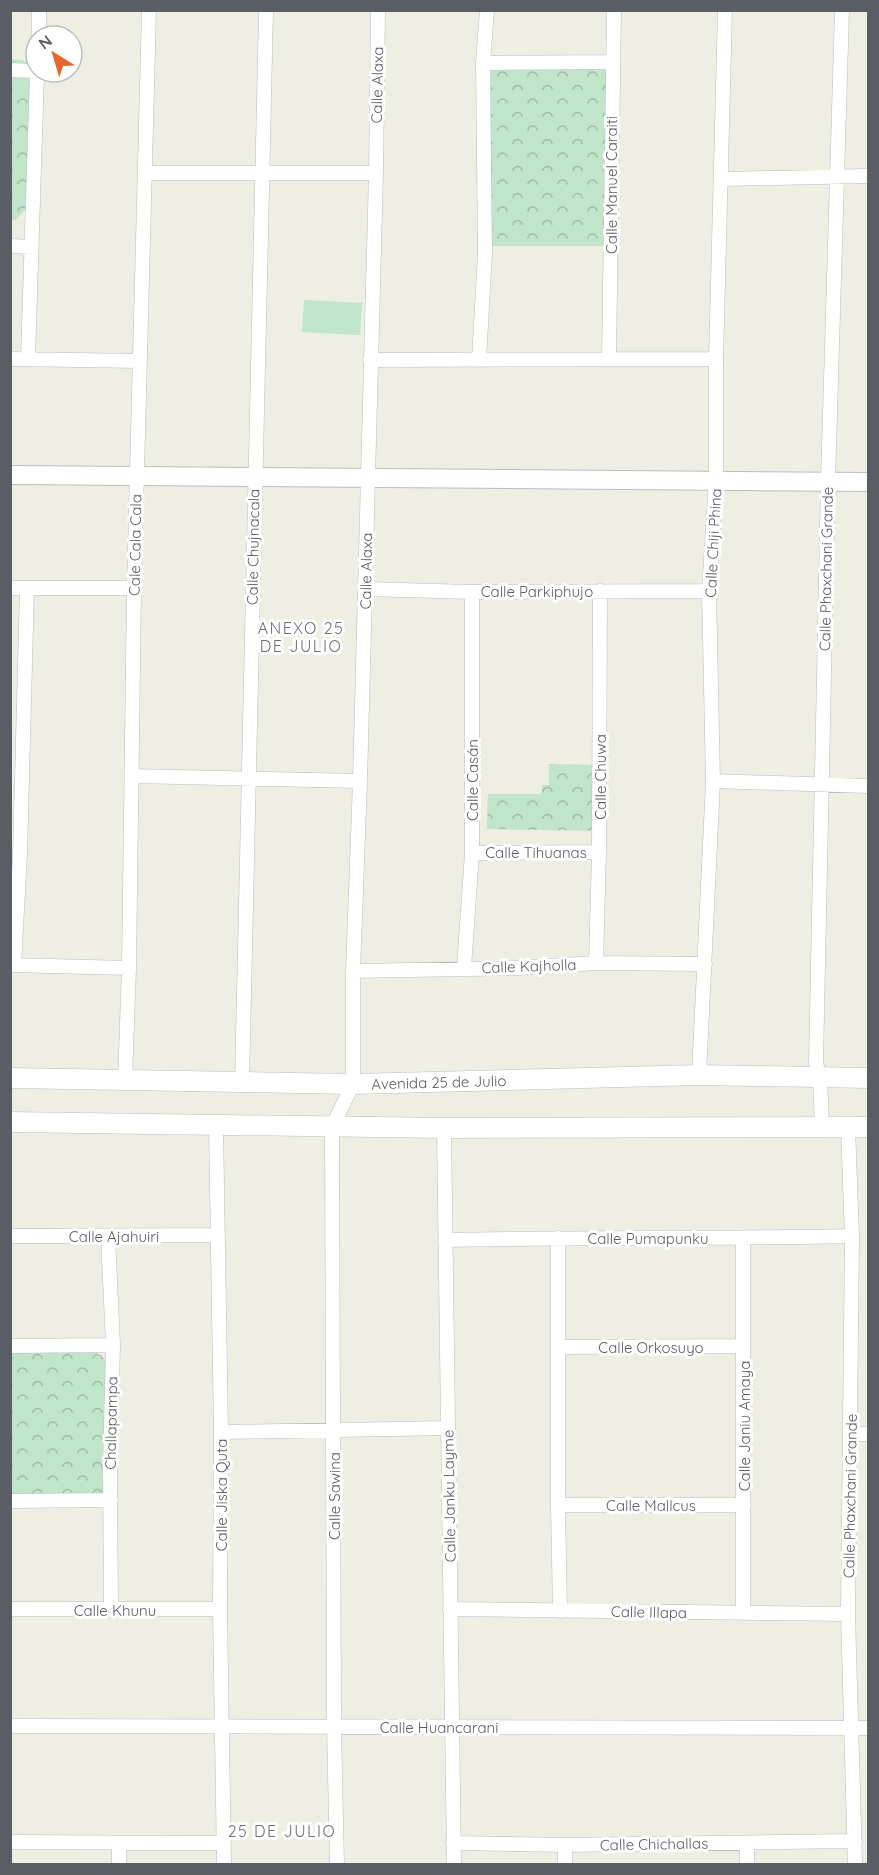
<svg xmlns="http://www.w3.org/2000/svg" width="879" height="1875" font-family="Quicksand,sans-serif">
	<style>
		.grass { fill: #c0e5c8 }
		.park { fill: url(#park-crowns) }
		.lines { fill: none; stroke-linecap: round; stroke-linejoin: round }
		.minor-casing { stroke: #bbbcc2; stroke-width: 15 }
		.tertiary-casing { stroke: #bbbcc2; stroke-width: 20 }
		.secondary-casing { stroke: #bcbdc4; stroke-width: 21 }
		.minor { stroke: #fff; stroke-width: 14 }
		.tertiary { stroke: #fff; stroke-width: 18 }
		.secondary { stroke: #fff; stroke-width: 20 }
		.labels { text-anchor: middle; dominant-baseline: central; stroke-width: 6; stroke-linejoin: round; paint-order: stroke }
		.street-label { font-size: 15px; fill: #5b5d64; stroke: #fff }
		.neighbourhood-label { font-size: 16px; letter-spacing: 1.5px; fill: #6c6f76; stroke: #fff }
	</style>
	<defs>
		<pattern id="park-crowns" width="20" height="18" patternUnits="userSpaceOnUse" patternTransform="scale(1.5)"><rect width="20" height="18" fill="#c0e5c8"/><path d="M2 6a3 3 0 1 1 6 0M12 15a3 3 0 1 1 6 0" fill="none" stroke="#9fbda6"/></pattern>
	</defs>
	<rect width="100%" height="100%" fill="#eeeee3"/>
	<path class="grass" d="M304 300 362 303 360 335 302 332Z"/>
	<path class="park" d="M11 59C20 60 27 58 31 68L26 209 15 220H11Z
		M491 68H607L606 246H491Z
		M549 764 596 765 595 831 487 829 488 794H541L542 785H549Z
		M11 1352H95L103 1357 105 1361 107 1487 105 1491 99 1496 11 1494Z"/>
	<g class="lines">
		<defs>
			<path id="minor" d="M39 36V10
				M483 63 612 62
				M10 70 36 71
				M145 173H376
				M721 179 868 176
				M10 246 32 247
				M10 359 140 361
				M28 359 37 72
				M609 359 614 10
				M370 360 716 359
				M479 360 485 253 483 63 487 10
				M10 588H134
				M365 589 472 592 709 591
				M132 776 360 781
				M713 781 868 786
				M472 853 599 852
				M596 963 599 852 600 591
				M10 965 129 968
				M14 965 20 854 27 588
				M464 968 472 853V592
				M353 971 517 968 596 963 705 964
				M699 1075 713 781 709 591 716 480V359L725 10
				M125 1080 129 968 134 588 149 10
				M242 1083 266 10
				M216 1126 221 1432 220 1609 224 1864
				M822 1127 820 1078 816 1063 828 481 842 10
				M848 1127 852 1236 848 1614 855 1864
				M444 1128 454 1864
				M10 1236 218 1235
				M108 1236 113 1345 110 1468 111 1610
				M558 1238V1505L560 1611
				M743 1238V1613
				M445 1240C581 1237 716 1239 852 1236
				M10 1346 113 1345
				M558 1347 743 1346
				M221 1432 448 1428
				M851 1434H868
				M10 1501 111 1500
				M558 1505H744
				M10 1609H220
				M450 1609 848 1614
				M10 1726 868 1728
				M10 1842 224 1843
				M453 1843 565 1845 855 1841
				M119 1864V1844
				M337 1864 334 1727 332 1127 353 1084V971L360 781 376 173 378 10
				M565 1864V1845
				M747 1864V1843"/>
			<path id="tertiary" d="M10 475 868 482"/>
			<g id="secondary">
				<path id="s1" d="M10 1078 353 1084 699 1075 868 1078"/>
				<path d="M10 1122 444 1128 868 1127"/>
			</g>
		</defs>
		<use href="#minor" class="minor-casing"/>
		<use href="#tertiary" class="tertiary-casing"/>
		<use href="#secondary" class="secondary-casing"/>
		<use href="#minor" class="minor"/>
		<use href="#tertiary" class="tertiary"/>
		<use href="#secondary" class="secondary"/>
	</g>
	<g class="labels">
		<g class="street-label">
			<text transform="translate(377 85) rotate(-89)">Calle Alaxa</text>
			<text transform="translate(611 185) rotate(-90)">Calle Manuel Caraiti</text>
			<text transform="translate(713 543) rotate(-87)">Calle Chiji Phina</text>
			<text transform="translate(135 545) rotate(-89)">Cale Cala Cala</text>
			<text transform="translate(253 547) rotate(-89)">Calle Chujnacala</text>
			<text transform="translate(826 569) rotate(-89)">Calle Phaxchani Grande</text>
			<text transform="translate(366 571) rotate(-89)">Calle Alaxa</text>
			<text x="537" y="591">Calle Parkiphujo</text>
			<text transform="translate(600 777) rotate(-90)">Calle Chuwa</text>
			<text transform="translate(472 780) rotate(-90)">Calle Casán</text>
			<text x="536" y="852">Calle Tihuanas</text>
			<text transform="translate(529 966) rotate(-2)">Calle Kajholla</text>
			<text stroke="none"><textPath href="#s1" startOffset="429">Avenida 25 de Julio</textPath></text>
			<text x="114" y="1236">Calle Ajahuiri</text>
			<text x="648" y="1238">Calle Pumapunku</text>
			<text x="651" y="1347">Calle Orkosuyo</text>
			<text transform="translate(111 1423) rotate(-89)">Challapampa</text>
			<text transform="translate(744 1426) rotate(-90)">Calle Janiu Amaya</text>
			<text transform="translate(221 1495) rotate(-90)">Calle Jiska Quta</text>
			<text transform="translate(334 1496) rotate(-90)">Calle Sawina</text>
			<text transform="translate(449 1496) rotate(-91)">Calle Janku Layme</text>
			<text transform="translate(850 1496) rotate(-89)">Calle Phaxchani Grande</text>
			<text x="651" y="1505">Calle Mallcus</text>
			<text x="115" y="1610">Calle Khunu</text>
			<text transform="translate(649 1612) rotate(1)">Calle Illapa</text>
			<text x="439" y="1727">Calle Huancarani</text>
			<text transform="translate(654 1844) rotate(-1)">Calle Chichallas</text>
		</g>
		<g class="neighbourhood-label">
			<text x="301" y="628">ANEXO 25<tspan x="301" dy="18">DE JULIO</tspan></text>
			<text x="282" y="1831">25 DE JULIO</text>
		</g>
	</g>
	<rect width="879" height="1875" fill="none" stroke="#5b5d64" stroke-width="24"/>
	<g transform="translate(54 54) rotate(323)"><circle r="28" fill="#ffffff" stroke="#bdbec1" stroke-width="1.5"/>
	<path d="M0-4.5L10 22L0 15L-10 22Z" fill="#e76630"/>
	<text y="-9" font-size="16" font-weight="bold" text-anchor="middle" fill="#5b5d64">N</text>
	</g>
</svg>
